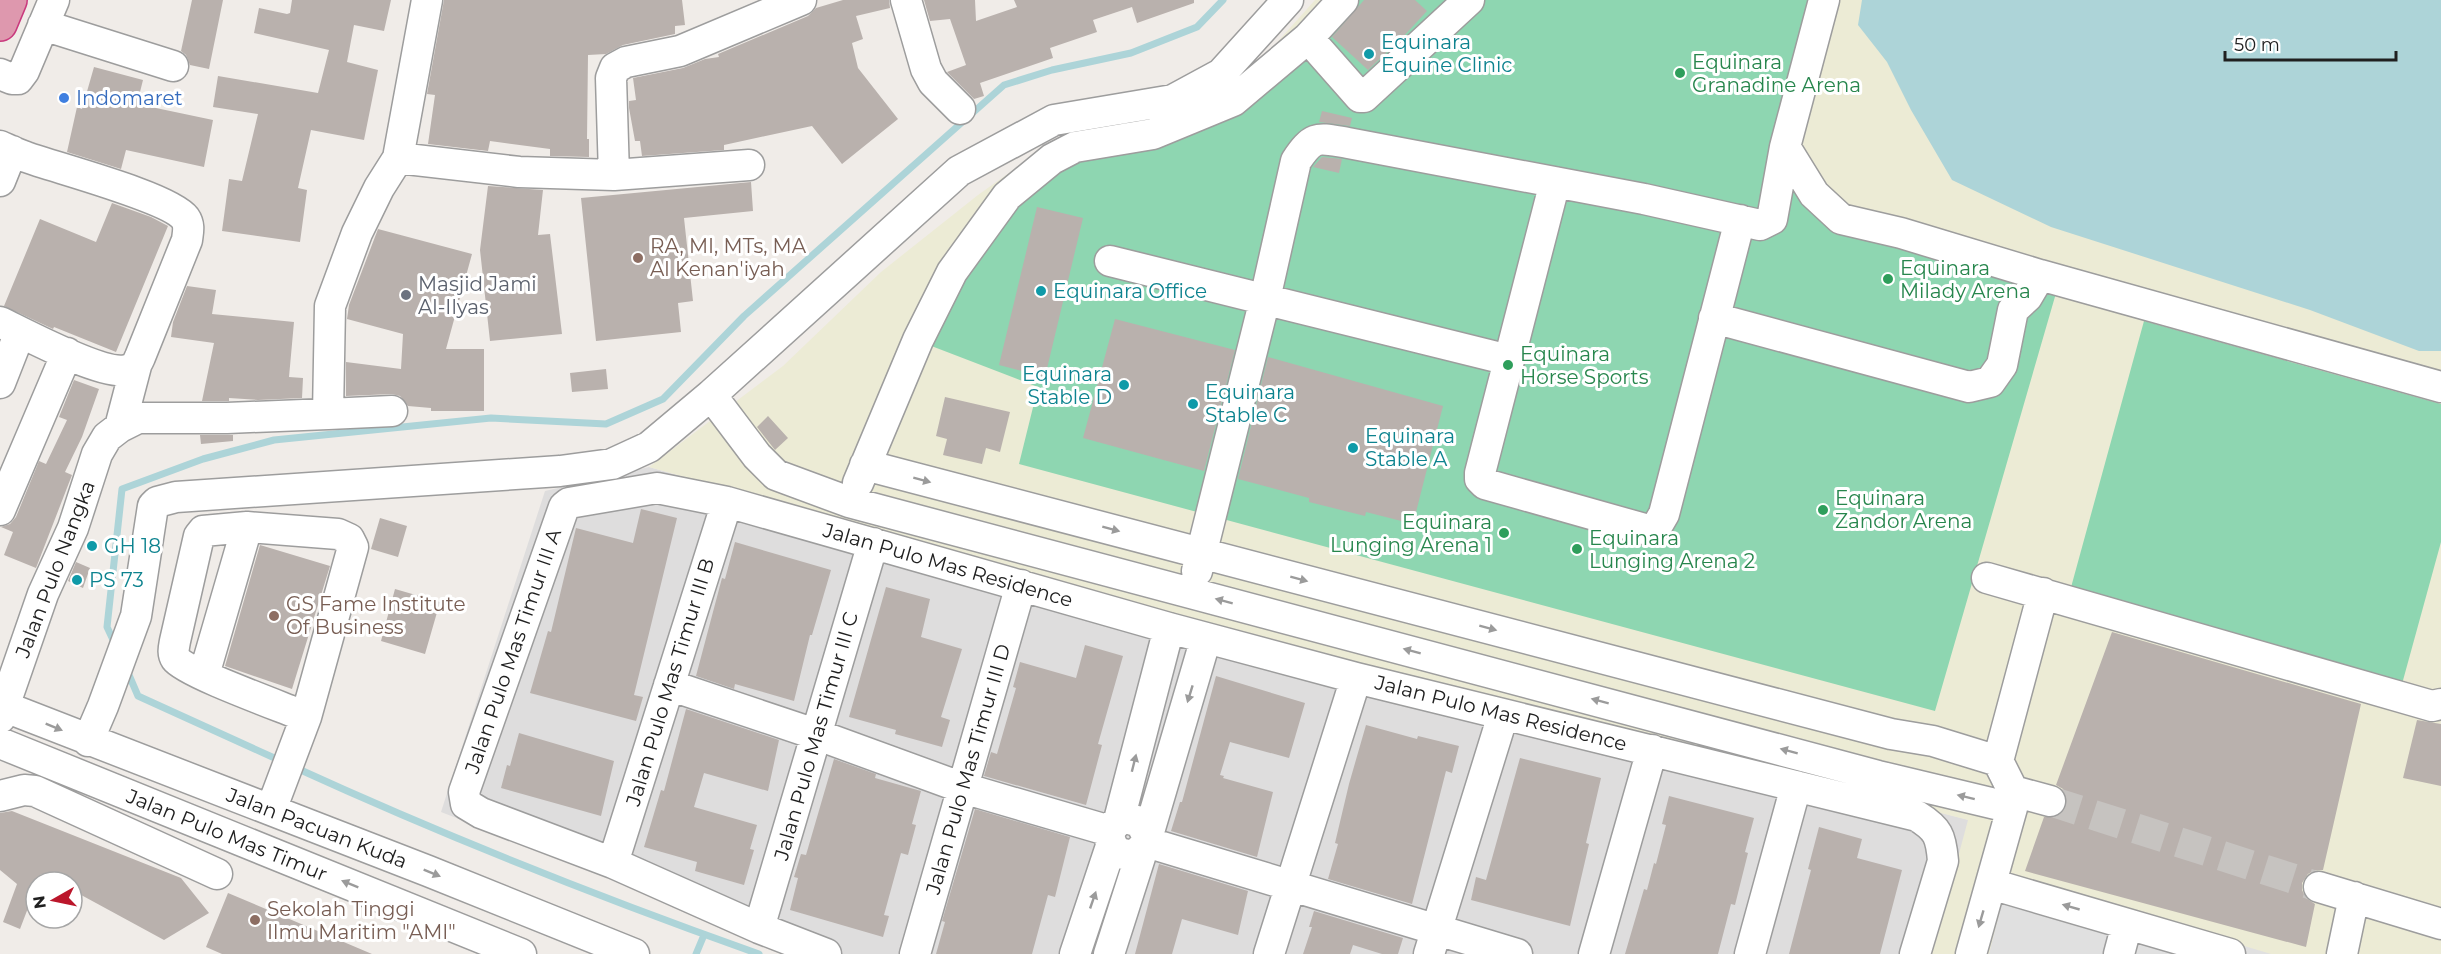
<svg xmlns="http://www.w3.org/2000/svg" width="2441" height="954" font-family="Montserrat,sans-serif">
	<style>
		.residential { fill: #dedddd }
		.farmland { fill: #ecebd5 }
		.pitch { fill: #8ed6b1 }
		.parking { fill: #e0e0e0 }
		.water { fill: #add4d8 }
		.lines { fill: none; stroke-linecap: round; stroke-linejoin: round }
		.stream { stroke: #add4d8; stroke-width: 7 }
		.building { fill: #b9b1ad }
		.minor-tunnel { stroke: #c6c3c0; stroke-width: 30; stroke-dasharray: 30 15; stroke-linecap: butt }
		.minor-casing { stroke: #9d9d9d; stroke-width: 33 }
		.highway-casing { stroke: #c9397d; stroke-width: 36 }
		.minor { stroke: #fff; stroke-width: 30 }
		.highway { stroke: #de98ae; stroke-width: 33 }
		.oneway { fill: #9b9b9b }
		.culture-dot { fill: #0f9aa8; stroke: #fff; stroke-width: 2 }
		.leisure-dot { fill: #2e9e5b; stroke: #fff; stroke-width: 2 }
		.shop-dot { fill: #3f7fe0; stroke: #fff; stroke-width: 2 }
		.education-dot { fill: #8d6e63; stroke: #fff; stroke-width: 2 }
		.worship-dot { fill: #6b7280; stroke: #fff; stroke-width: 2 }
		.labels { text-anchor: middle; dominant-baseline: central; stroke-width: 6; stroke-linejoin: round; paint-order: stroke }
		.culture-label { font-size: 20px; fill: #0d838f; stroke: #fff; text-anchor: start }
		.leisure-label { font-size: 20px; fill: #27864d; stroke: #fff; text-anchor: start }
		.shop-label { font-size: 20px; fill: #366cbe; stroke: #fff; text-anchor: start }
		.education-label { font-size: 20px; fill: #785e54; stroke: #fff; text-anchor: start }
		.worship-label { font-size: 20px; fill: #5b616d; stroke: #fff; text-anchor: start }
		.street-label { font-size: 20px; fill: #202020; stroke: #fff }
	</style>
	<rect width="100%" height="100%" fill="#f0ece8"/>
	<path class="residential" d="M649 467 1212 625 1969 820 1932 954H809L441 812 545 491Z"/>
	<path class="farmland" d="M1315 0H2441V954H1932L1968 820 1212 625 649 467 783 366 881 272 978 195 1054 141 1151 121 1213 97 1256 66Z"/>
	<path class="pitch" d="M1344 0H1817L1775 147 1803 194 2063 269 1935 711 1019 464 1038 387 921 342 1007 200 1051 163 1232 105Z
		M2144 321 2441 404V542L2402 684 2070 591Z"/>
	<path class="parking" d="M2009 875 2271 954H1989Z"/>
	<path class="water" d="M1862 0H2441V351H2419L2310 310 2051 227 1952 180 1911 110 1887 62 1858 25Z"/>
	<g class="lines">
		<path class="stream" d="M115 644 107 627 122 489 203 459 274 440 491 418 606 424 663 399 744 316 1004 85 1052 70 1131 53 1197 27 1223 0
			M126 668 138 696 281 761
			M294 767C445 836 601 898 759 954
			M696 954 704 935"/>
	</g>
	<path class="building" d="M192 0H223L209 69 190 65 186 55 181 51Z
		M292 0H391L384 31 354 25 347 62 378 70 364 140 311 130 298 188 307 190 300 242 222 231 229 179 242 181 258 114 213 107 218 76 318 93 329 50 254 33 259 8 287 14 290 13Z
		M444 0H682L685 25 675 26V34L623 45 606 54 588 55 587 139H589V157L550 156V149L490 141 488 151 428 144 435 95 427 94Z
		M843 0H889L890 8 856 16 863 39 852 43 858 68 898 119 842 164 812 126 724 145V150L642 156 640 141H635L629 108V101L636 100 633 78 683 68 705 59 719 57 718 54 808 16 816 8Z
		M924 0H975L976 21 1017 7 1014 0H1194V3L1137 23 1132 7 1093 20 1097 32 1050 48 1053 58 980 83 984 96 974 99 947 72 966 65 950 19 930 21Z
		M1364 0H1415L1427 11 1401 39 1368 70 1332 37Z
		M94 67 143 80 137 104 213 120 204 167 126 150 121 169 67 152 77 107 82 109Z
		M1322 111 1352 118 1350 126 1319 122Z
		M1322 157 1342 159 1339 173 1313 167Z
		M751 182 753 211 684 218 693 301 678 303 681 332 596 341 581 198Z
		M488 186 543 190 538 235 550 234 562 334 490 341 480 250Z
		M112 203 151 217 168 226 116 352 54 327 53 329 4 306 40 219 96 242Z
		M1037 207 1083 218 1045 377 999 365Z
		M378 229 472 254 446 349H484V411H431V408L408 406 400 396 392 394 346 396V362L401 369 403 334 347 319 349 305Z
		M187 286 216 290 212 314 294 322 289 377 303 378 302 398 258 400 229 398V401H202L214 343 171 337 173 322Z
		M1115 319 1235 350 1204 471 1083 438Z
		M1268 357 1443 406 1413 524 1366 512 1365 516 1309 502V498L1238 479Z
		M606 369 608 389 572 392 570 373Z
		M74 380 99 389 82 437 65 472 72 475 36 568 4 555 13 532 1 527 10 524 16 517 39 461 46 464 67 420 59 417Z
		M945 397 1010 412 1000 452 986 448 982 464 943 455 947 439 936 436Z
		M768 416 788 438 775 450 757 427Z
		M200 435H233V441L201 444Z
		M641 509 677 518 634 695 643 697 636 721 530 693 548 631 551 632 576 528 633 543Z
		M380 518 407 526 398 557 371 549Z
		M735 542 831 570 812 635H810L794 701 735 684 734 689 696 676 722 578 725 579Z
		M260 545 330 566 292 689 225 666Z
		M76 562 90 568 83 588 68 581Z
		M886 587 930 599 921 637 962 649 941 717 950 720 942 747 895 734 896 730 849 717Z
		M395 589 440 602 425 654 381 641Z
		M2112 632 2361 704 2323 870H2315L2308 874 2302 883V890L2306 898 2315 904 2306 947 2025 871 2044 817H2055L2062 814 2066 806V796L2063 789 2056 785Z
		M1085 645 1123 656 1098 744 1102 745 1086 805 984 776 991 752 997 754 1016 688 1013 687 1020 662 1076 678Z
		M1216 676 1305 703 1289 758 1230 742 1220 775 1224 776 1223 778 1273 792 1257 857 1171 831 1180 802H1182Z
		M686 709 779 740 768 791 704 773 694 807 757 825 750 849 754 850 744 885 695 871 697 862 644 847 661 790 664 791Z
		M2417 720 2441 724V786L2403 778Z
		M1366 725 1417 739 1418 736 1459 746 1452 773 1446 771 1412 904 1328 879 1338 844 1335 843 1349 784Z
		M519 733 614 761 601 816 501 788 507 765 510 766Z
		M1520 758 1601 778 1586 843 1589 844 1570 926 1471 900 1476 877 1486 880Z
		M834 759 876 774 875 778 921 791 912 824 916 825 908 855 901 853 884 915 889 916 883 937 790 910 798 878 794 877 801 854 806 855Z
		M1669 796 1754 818 1745 852 1748 853 1735 905 1731 904 1718 954H1625L1644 889 1647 890 1654 863 1656 864 1666 825 1662 824Z
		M975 809 1070 837 1055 897 1048 895 1032 954H936L945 922 942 921Z
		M12 811 181 878 209 913 164 940 72 890V882H56L41 874 20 929 3 922 17 884 0 870V813Z
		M1819 827 1862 839 1857 858 1902 870 1880 954H1789L1811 870 1808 869Z
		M1159 864 1248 891 1238 935 1182 919 1172 954H1135Z
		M228 893 372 954H222L206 947Z
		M1314 911 1403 938 1398 954H1382L1353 945 1350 954H1303L1312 927H1309Z"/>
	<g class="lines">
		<path class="minor-tunnel" d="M2050 801 2319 887"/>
		<defs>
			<path id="minor" d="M906 0 926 69 933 82 960 109
				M43 25 173 66
				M1308 38 1360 97H1364L1469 0
				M0 74 12 79H18L24 71 54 0
				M0 146C9 150 17 154 26 157 56 168 169 197 185 218 190 225 188 232 187 240L140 357C137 364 135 368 127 370 103 376 25 334 0 322
				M1785 147 1814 194 1841 219 1901 233 2040 275
				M398 158 519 172 614 175 749 165
				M614 175 611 78 615 68 626 62 680 51 801 0
				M0 181 12 151
				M1555 182 1480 473V479L1485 484 1648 530 1657 526 1664 514 1740 220
				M1110 261 1509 360
				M1714 318 1969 387 1990 382 2002 365 2013 310 2027 297 2040 275 2441 387
				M0 383 20 332
				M711 395 757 456 776 475 849 502 1878 776 2012 808
				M328 414 392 411
				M120 427 136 366
				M865 465 1891 734 1933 741 1998 761
				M858 483 918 340 952 272 1007 196 1052 159 1075 147 1153 134 1233 101 1308 38 1343 0
				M0 510 67 353
				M1197 571 1265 299 1296 161C1314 134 1318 138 1348 143L1644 199 1760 225 1772 219 1785 147 1824 0
				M1987 578 2432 706 2441 704
				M204 675 247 527
				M669 685 818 735 963 788 1110 831
				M0 705 428 871 634 954
				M0 718 43 594 73 528 97 454 107 437 120 427 138 418H227L328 414 330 306 357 233 379 188 398 158 427 0
				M88 741 103 706 136 616 153 506 157 502 176 497 560 471 612 464 649 447 711 395 959 171 1054 120 1173 100 1221 74 1288 0
				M0 743 521 954
				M2013 791 2050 801
				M0 796 24 790 35 791 217 874
				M271 810 306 717 353 547 349 539 338 534 247 527 203 531 199 536 175 641C174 647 172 653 176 659 185 672 285 708 306 717
				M1119 820 1169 628
				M1147 835 1140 822 1126 818C1109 823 1105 838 1116 851 1129 858 1139 855 1146 842L1206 638
				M1146 842 1517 954
				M613 863 727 502
				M1991 884 2230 954
				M2319 887 2441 924
				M759 928 873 543
				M826 954 759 928 613 863 481 813 466 804 464 792 564 507 569 503 657 488 727 502 1169 628 1356 678 1917 816C1938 829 1941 836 1943 861L1915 954
				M915 954 1021 585
				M1075 954 1111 846
				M1109 954 1143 848
				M1269 954 1356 678
				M1429 954 1503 715
				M1594 954 1652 750
				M1750 954 1796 786
				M1971 954 2012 808 2013 791 1998 761 2043 593
				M2119 954 2127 924
				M2342 954 2354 897"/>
			<path id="highway" d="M0 24 10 0"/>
		</defs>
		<use href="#minor" class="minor-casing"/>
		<use href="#highway" class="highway-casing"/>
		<use href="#minor" class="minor"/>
		<use href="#highway" class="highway"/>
	</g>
	<defs><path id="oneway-solid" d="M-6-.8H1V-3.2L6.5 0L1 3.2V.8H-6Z" transform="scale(1.5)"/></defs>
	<g class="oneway">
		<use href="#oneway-solid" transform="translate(922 480) rotate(15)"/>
		<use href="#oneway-solid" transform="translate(1111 529) rotate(15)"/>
		<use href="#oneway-solid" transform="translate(1299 579) rotate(15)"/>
		<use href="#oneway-solid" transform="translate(1224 601) rotate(-165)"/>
		<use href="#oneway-solid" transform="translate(1488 628) rotate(15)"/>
		<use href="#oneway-solid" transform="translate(1412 651) rotate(-165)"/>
		<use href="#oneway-solid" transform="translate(1190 694) rotate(107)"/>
		<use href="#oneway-solid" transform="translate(1600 701) rotate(-165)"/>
		<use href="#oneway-solid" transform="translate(54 727) rotate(22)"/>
		<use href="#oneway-solid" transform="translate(1789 751) rotate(-165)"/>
		<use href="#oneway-solid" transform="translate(1134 763) rotate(-76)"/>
		<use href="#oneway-solid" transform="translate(1966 797) rotate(-166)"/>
		<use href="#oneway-solid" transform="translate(432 873) rotate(22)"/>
		<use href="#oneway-solid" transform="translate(350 884) rotate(-158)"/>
		<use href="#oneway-solid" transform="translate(1093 900) rotate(-71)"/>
		<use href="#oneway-solid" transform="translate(2071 907) rotate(-164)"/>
		<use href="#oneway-solid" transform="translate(1981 919) rotate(106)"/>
	</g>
	<g class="culture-dot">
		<circle cx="1369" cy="54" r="6"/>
		<circle cx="1041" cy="291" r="6"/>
		<circle cx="1124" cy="385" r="6"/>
		<circle cx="1193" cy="404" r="6"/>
		<circle cx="1353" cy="448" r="6"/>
		<circle cx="92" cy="546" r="6"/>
		<circle cx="77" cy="580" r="6"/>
	</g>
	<g class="leisure-dot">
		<circle cx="1680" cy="73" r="6"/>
		<circle cx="1888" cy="279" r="6"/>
		<circle cx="1508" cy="365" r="6"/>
		<circle cx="1823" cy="510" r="6"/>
		<circle cx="1504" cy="533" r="6"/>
		<circle cx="1577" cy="549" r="6"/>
	</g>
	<circle class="shop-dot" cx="64" cy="98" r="6"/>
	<g class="education-dot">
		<circle cx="638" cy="258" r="6"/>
		<circle cx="274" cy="616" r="6"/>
		<circle cx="255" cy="920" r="6"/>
	</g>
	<circle class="worship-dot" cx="406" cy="295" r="6"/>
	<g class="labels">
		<g class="culture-label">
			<text x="1381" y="42">Equinara<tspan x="1381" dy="23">Equine Clinic</tspan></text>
			<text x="1053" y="291">Equinara Office</text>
			<text x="1112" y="374" text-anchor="end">Equinara<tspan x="1112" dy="23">Stable D</tspan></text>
			<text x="1205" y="392">Equinara<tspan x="1205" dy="23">Stable C</tspan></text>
			<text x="1365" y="436">Equinara<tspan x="1365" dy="23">Stable A</tspan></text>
			<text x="104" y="546">GH 18</text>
			<text x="89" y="580">PS 73</text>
		</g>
		<g class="leisure-label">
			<text x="1692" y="62">Equinara<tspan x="1692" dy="23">Granadine Arena</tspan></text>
			<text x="1900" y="268">Equinara<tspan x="1900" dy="23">Milady Arena</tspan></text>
			<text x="1520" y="354">Equinara<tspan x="1520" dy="23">Horse Sports</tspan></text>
			<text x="1835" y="498">Equinara<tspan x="1835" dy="23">Zandor Arena</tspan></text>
			<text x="1492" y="522" text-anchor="end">Equinara<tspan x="1492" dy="23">Lunging Arena 1</tspan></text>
			<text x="1589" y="538">Equinara<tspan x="1589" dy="23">Lunging Arena 2</tspan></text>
		</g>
		<g class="shop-label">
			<text x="76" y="98">Indomaret</text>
		</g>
		<g class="education-label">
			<text x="650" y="246">RA, MI, MTs, MA<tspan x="650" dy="23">Al Kenan'iyah</tspan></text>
			<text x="286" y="604">GS Fame Institute<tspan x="286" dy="23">Of Business</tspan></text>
			<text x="267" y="909">Sekolah Tinggi<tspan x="267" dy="23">Ilmu Maritim "AMI"</tspan></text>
		</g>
		<g class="worship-label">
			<text x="418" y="284">Masjid Jami<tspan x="418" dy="23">Al-Ilyas</tspan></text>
		</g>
		<g class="street-label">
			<text transform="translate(948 565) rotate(16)">Jalan Pulo Mas Residence</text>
			<text transform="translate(55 569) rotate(-69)">Jalan Pulo Nangka</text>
			<text transform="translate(513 651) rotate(-71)">Jalan Pulo Mas Timur III A</text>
			<text transform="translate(670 682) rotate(-73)">Jalan Pulo Mas Timur III B</text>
			<text transform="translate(1501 713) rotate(14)">Jalan Pulo Mas Residence</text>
			<text transform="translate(816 736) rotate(-74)">Jalan Pulo Mas Timur III C</text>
			<text transform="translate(968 769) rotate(-74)">Jalan Pulo Mas Timur III D</text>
			<text transform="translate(317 828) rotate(21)">Jalan Pacuan Kuda</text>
			<text transform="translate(227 835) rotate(22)">Jalan Pulo Mas Timur</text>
		</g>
	</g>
	<g transform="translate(54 900) rotate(261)"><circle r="28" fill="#ffffff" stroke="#a6a6a6" stroke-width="1.5"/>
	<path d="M0-4.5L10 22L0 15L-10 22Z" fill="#bb162b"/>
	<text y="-9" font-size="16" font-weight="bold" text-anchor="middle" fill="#202020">N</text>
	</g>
	<path d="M2225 51v9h171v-9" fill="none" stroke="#202020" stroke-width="3"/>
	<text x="2234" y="51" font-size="18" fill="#202020" stroke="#ffffff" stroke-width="4.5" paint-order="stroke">50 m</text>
</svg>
